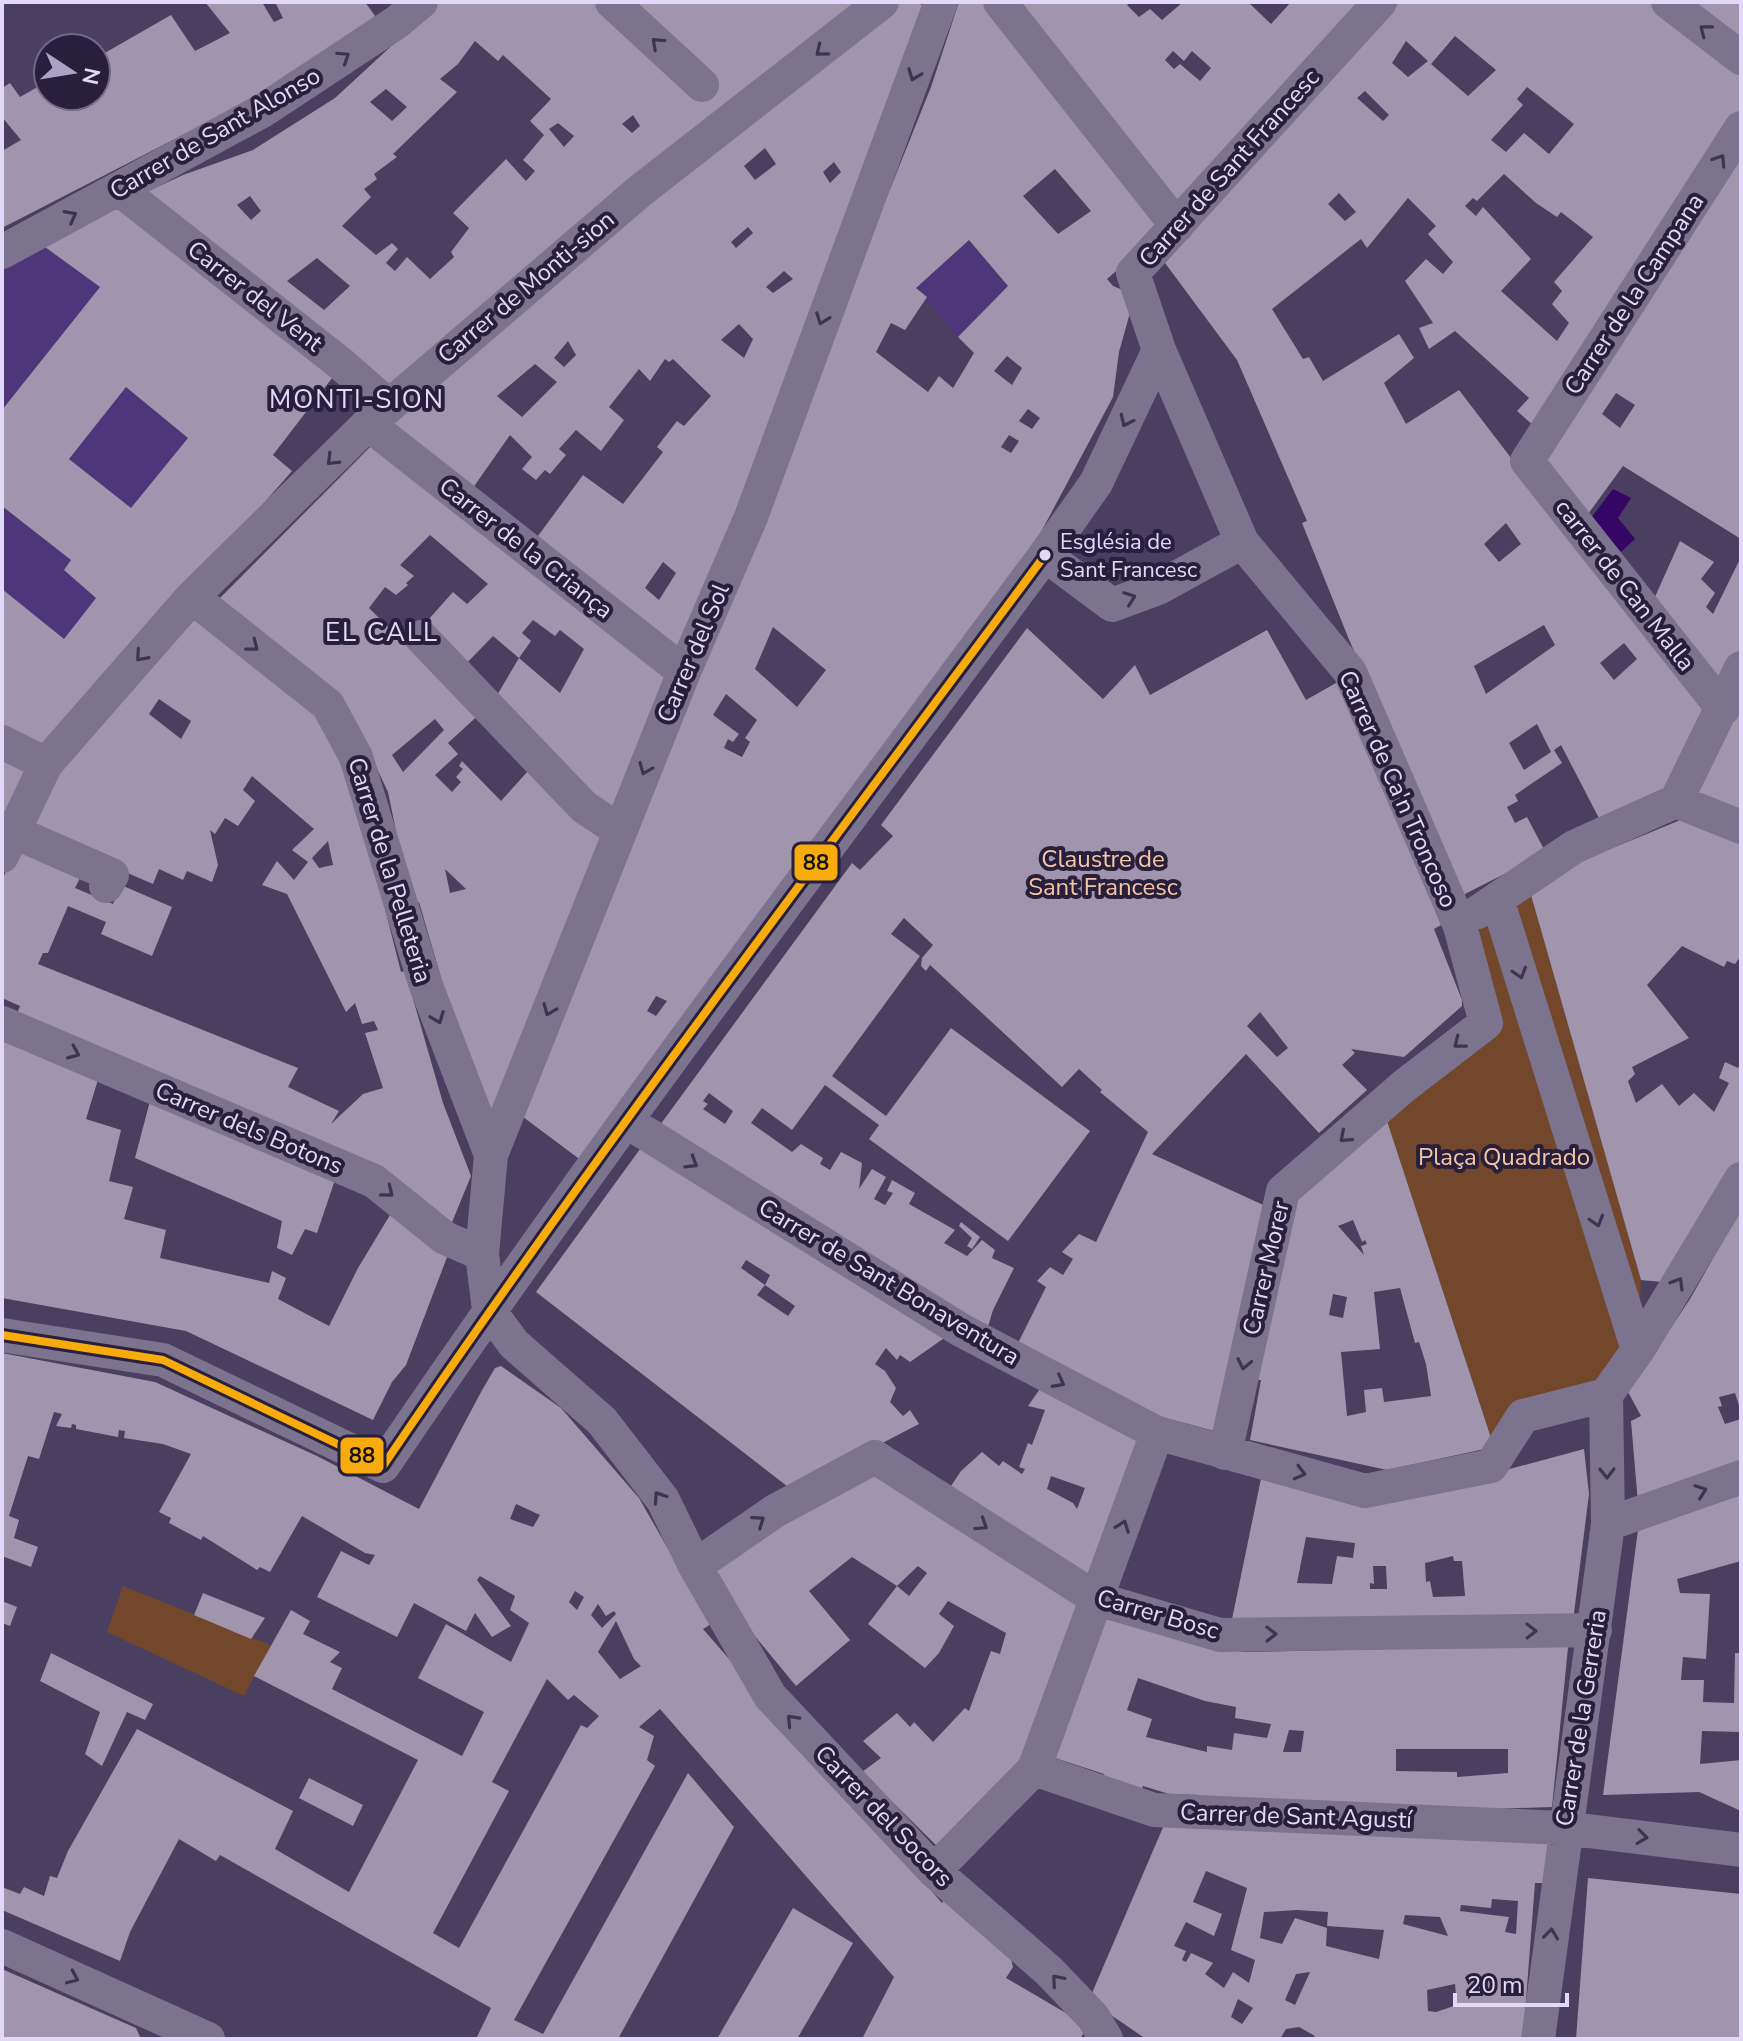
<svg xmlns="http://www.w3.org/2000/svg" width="1743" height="2041" font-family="'Nunito Sans',sans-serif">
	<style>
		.built { fill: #4e367a }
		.green { fill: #73472b }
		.water { fill: #350665 }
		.building { fill: #a095ad; fill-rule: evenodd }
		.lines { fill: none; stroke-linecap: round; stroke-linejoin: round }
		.street { stroke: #7c748e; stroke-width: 34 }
		.bus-1-casing { stroke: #281f3d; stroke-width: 14 }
		.bus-1 { stroke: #f8ab0d; stroke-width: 8 }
		.oneway { stroke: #3d3451 }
		.bus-dot { fill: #e1d9f9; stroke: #281f3d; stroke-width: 3 }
		.labels { text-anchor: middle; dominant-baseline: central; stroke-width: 8; stroke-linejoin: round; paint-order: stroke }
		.bus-label { font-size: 22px; fill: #e1d9f9; stroke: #281f3d; text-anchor: start }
		.street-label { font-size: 24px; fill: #e1d9f9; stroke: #281f3d }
		.park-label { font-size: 24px; fill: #f6c6a4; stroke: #281f3d }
		.neighbourhood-label { font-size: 26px; letter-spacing: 2px; fill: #e1d9f9; stroke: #281f3d }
		.line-badge { stroke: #281f3d; stroke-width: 3 }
		.pale-badge-label { font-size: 22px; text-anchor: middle; font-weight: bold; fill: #111 }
	</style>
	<rect width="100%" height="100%" fill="#4a3e61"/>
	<path class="built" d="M914 128 949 139 985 135 1034 188 965 235 1008 286 958 337 916 288 886 198Z
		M123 202 127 336 292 471 2 734V272Z"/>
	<path class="green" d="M1531 895 1641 1280 1638 1350 1606 1395 1494 1447 1386 1118 1486 1023 1460 926Z
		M123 1586 271 1645 244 1696 107 1632Z"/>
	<path class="water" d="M1613 489 1631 498 1618 518 1635 539 1621 552 1591 518Z"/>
	<path class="building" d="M205 2H266L263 4 274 22 283 18 275 2H365L378 20 282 84 2 228V151L21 140 2 117V88L10 83 20 97 48 81V96H96V58L171 15 195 51 230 33Z
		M439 2H862L392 395 142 194 183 175 253 150 335 98ZM475 41 498 61 503 55 551 99 530 121 544 135 523 160 535 171 526 181 506 159 453 213 469 228 451 252 454 257 430 279 407 257 395 271 386 263 398 249 392 243 376 255 342 226 371 197 364 189 377 179 374 174 397 157 393 154 457 92 440 79 458 64ZM386 89 407 107 392 121 370 102ZM633 115 640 126 632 133 622 124ZM558 123 574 136 564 147 549 129ZM250 196 261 211 251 220 237 205ZM317 258 350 286 324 310 287 281Z
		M896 2H919L931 16 679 660 532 544 583 475 623 504 663 452 657 447 677 421 684 426 711 396 673 359 669 362 665 359 650 381 639 369 609 407 624 420 601 451 576 430 559 449 566 455 550 474 545 470 536 480 522 469 532 457 510 435 468 495 390 427 550 285ZM765 148 776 164 755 180 744 166ZM834 162 841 172 830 183 823 172ZM748 227 753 233 736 248 731 242ZM784 271 793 279 773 293 766 287ZM739 324 753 339 744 358 721 340ZM568 341 576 355 564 367 554 358ZM535 364 557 382 522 417 497 396ZM663 562 676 573 659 600 645 588Z
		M959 2H992L1163 231 1107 279 1113 286 1135 295 1119 352 1113 397 1040 534 582 1161 519 1114 931 87ZM1055 169 1091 211 1058 234 1023 196ZM969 240 1008 286 958 337 974 353 953 388 939 376 928 392 876 352 891 323 905 330 927 297 916 288ZM1007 356 1022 368 1012 385 994 371ZM1028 409 1040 418 1032 429 1019 421ZM1009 435 1019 441 1011 453 1001 447ZM773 627 826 670 797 707 755 669ZM726 694 757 720 745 738 750 742 742 757 724 748 728 739 733 742 739 734 713 715ZM656 996 667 1001 656 1016 647 1011Z
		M1021 2H1131L1127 5 1139 17 1150 9 1162 20 1183 2H1248L1271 24 1291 2H1366L1179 213ZM1173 51 1184 61 1192 51 1211 68 1200 81 1180 64 1174 69 1165 60Z
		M1399 2H1658L1741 63V117L1535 427 1517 411 1529 398 1455 331 1429 349 1419 328 1433 323 1405 281 1426 259 1443 274 1453 262 1428 234 1436 226 1408 198 1367 248 1361 239 1272 309 1303 359 1309 357 1323 381 1399 334 1414 358 1384 383 1406 424 1459 390 1703 709 1666 791 1602 824 1561 745 1554 750 1562 763 1515 795 1518 801 1507 807 1515 823 1527 817 1546 853 1459 897 1348 637 1302 523 1307 521 1237 360 1165 263ZM1455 36 1496 70 1468 96 1431 64ZM1406 41 1428 61 1408 77 1392 63ZM1527 87 1574 124 1549 154 1524 133 1506 152 1491 140 1523 105 1517 99ZM1365 91 1389 115 1383 121 1357 98ZM1504 174 1536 203 1557 217 1561 212 1593 237 1554 282 1562 291 1552 304 1569 323 1557 341 1501 291 1531 259 1483 207 1476 216 1465 206 1473 198 1477 201ZM1339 193 1356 212 1345 221 1328 204ZM1506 523 1521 544 1499 562 1484 544ZM1544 625 1555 645 1486 694 1474 666ZM1624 643 1637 659 1614 680 1600 663ZM1537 724 1551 752 1524 770 1509 743Z
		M1689 2H1741V41Z
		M1741 144V539L1623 466 1583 521 1543 466ZM1616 393 1635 405 1620 428 1602 414Z
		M123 202 339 369 273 455 292 471 43 755 2 734V589L64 639 96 598 64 570 71 560 2 506V410L100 287 45 247ZM126 387 188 438 131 508 69 459Z
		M380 437 675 672 615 822 493 702 519 658 560 693 584 649 560 630 555 636 533 620 522 633 531 641 519 658 493 636 461 669 420 629 453 592 467 604 488 584 430 535 400 565 414 576 406 583 408 585 396 595 385 587 369 608 408 647 484 710 448 743 458 754 435 775 452 792 461 782 456 777 463 769 459 766 462 761 501 801 537 761 610 833 497 1113 479 1108 419 902 412 909 388 792 364 741 215 603ZM435 719 444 730 403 772 392 755ZM445 869 466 889 450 893Z
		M1680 541 1714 562 1701 579 1715 593 1706 607 1713 614 1741 557V653L1725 690 1654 599Z
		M191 610 324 718 351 775 401 972 405 971 443 1103 471 1176 448 1232 16 1016 20 1006 2 998V880L20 841 84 870 75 888 113 904 121 885 172 907 152 956 101 934 106 922 68 906 48 953H43L38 964 298 1068 288 1087 339 1111 331 1124 363 1094 383 1088 365 1033 378 1030 374 1021 362 1024 355 1003 346 1012 287 894 262 885 277 861 294 880 308 862 292 850 314 829 252 776 243 790 255 801 238 826 225 818 215 834 210 830 218 865 212 882 187 871 183 880 159 869 153 884 26 829 54 776ZM159 699 191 721 181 739 149 714ZM328 841 333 865 319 868 312 858Z
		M1027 628 1103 699 1135 665 1150 695 1267 630 1306 700 1343 679 1441 925 1434 929 1462 1000V1006L1404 1057 1351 1049 1355 1053 1342 1065 1367 1090 1319 1133 1246 1054 1152 1154 1272 1209 1222 1433 1154 1415 1017 1345 1046 1287 1037 1281 1050 1267 1063 1275 1073 1259 1062 1252 1079 1234 1096 1242 1148 1132 1100 1092 1102 1090 1079 1069 1062 1087 930 965 926 971 921 966 922 958 933 945 904 918 891 934 920 956 832 1076 886 1116 951 1028 1090 1131 1008 1241 869 1139 879 1125 825 1085 792 1130 762 1108 751 1123 792 1152 801 1144 823 1158 820 1164 830 1170 841 1152 862 1163 859 1189 872 1169 886 1177 874 1199 885 1205 893 1193 887 1191 892 1180 915 1193 909 1204 955 1230 944 1243 967 1256 982 1240 995 1250 992 1258 1014 1268 993 1310 987 1330 660 1125 852 863 860 870 893 836 881 825ZM1260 1012 1288 1048 1277 1057 1247 1026ZM709 1093 733 1111 725 1124 703 1109 708 1104 703 1101Z
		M1741 697V816L1694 796Z
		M2 750 36 767 2 837Z
		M1695 814 1741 832V956L1735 964 1727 961 1724 967 1682 946 1647 985 1689 1038 1632 1067 1635 1074 1628 1081 1636 1103 1662 1084 1679 1106 1694 1093 1714 1112 1729 1083 1719 1078 1725 1062 1738 1068 1741 1063V1165L1662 1282 1641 1280 1531 895 1581 861Z
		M2 1033 100 1073 86 1119 121 1130 109 1181 133 1187 124 1219 166 1230 160 1258 269 1283 272 1271 286 1278 278 1299 329 1326 358 1268 393 1210 449 1252 406 1365 392 1382 373 1420 186 1331 2 1298Z
		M150 1101 337 1174 317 1233 305 1229 292 1255 277 1248 282 1221 135 1158Z
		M1386 1118 1494 1447 1387 1470 1250 1440 1261 1380H1254L1297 1199ZM1353 1220 1362 1242 1365 1240 1367 1244 1361 1246 1364 1255 1338 1226ZM1400 1288 1415 1343 1419 1342 1426 1364 1431 1396 1384 1402 1382 1388 1364 1390 1366 1412 1347 1416 1341 1352 1380 1349 1374 1292ZM1333 1294 1347 1297 1343 1318 1329 1315Z
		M643 1145 950 1334 910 1362 900 1355 897 1360 886 1348 875 1364 885 1371 896 1388 890 1402 903 1416 910 1410 919 1424 792 1490 536 1292ZM746 1260 770 1275 765 1285 741 1268ZM765 1285 795 1306 788 1316 757 1295Z
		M1741 1209V1412L1735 1393 1719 1397 1722 1406 1718 1407 1725 1424 1741 1419V1470L1638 1503 1631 1421 1641 1416 1628 1392 1690 1299Z
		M961 1222 980 1237 972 1249 967 1246 972 1238 959 1226Z
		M2 1353 155 1382 317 1456 419 1509 481 1392 495 1368 501 1366 561 1408 639 1498 711 1624 703 1629 942 1903 946 1897 1010 1955 1013 1967 1006 1978 1088 2026 1080 2039H862L894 1977 660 1709 639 1727 654 1736 647 1760 655 1766 514 2020 543 2034 688 1773 734 1827 618 2039H476L491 2008 220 1855 216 1861 179 1839 130 1932 120 1961 2 1910V1887L20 1894 24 1887 44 1896 50 1876 57 1878 68 1851 137 1729 293 1811 275 1849 349 1892 418 1760 254 1676 291 1610 310 1621 303 1634 340 1652 330 1662 342 1668 332 1689 462 1756 484 1712 418 1678 446 1624 511 1662 529 1623 510 1610 515 1596 480 1576 477 1580 511 1626 492 1637 475 1613 466 1631 414 1603 397 1637 317 1597 341 1551 369 1565 375 1555 365 1553 302 1516 270 1572 260 1567 257 1570 203 1536 201 1540 169 1523 171 1518 159 1512 191 1454 163 1444 124 1438 125 1431 119 1430 118 1437 76 1429V1425L72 1424 71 1428 56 1426 62 1414 54 1412 39 1459 28 1456 9 1516 19 1520 14 1538 38 1547 31 1567 2 1556ZM516 1504 540 1515 533 1527 510 1519ZM575 1591 584 1597 577 1610 569 1602ZM598 1604 606 1616 614 1611 616 1614 602 1628 591 1615ZM616 1621 634 1659 641 1666 620 1679 598 1652ZM547 1679 568 1700 574 1695 599 1716 587 1728 581 1725 459 1948 433 1933 509 1791 492 1782Z
		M1044 1383 1150 1437 1094 1583 947 1492 961 1471 982 1452 999 1466 1003 1461 1022 1474 1025 1469 1019 1467 1028 1443 1032 1445 1045 1410 1028 1406ZM1051 1476 1085 1488 1077 1509 1073 1503 1047 1489Z
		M1584 1449 1589 1494 1573 1621 1231 1624 1263 1469 1347 1492 1491 1474ZM1306 1537 1355 1543 1353 1558 1337 1556 1332 1584 1297 1583ZM1453 1556 1454 1561H1462L1465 1596 1433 1597 1430 1581 1426 1582 1425 1563ZM1373 1566H1386L1387 1589H1370V1583L1374 1584Z
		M882 1468 1086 1603 1032 1752 938 1847 862 1772 881 1758 863 1741 897 1713 910 1727 914 1722 933 1742 965 1708 969 1711 991 1651 1000 1654 1006 1633 948 1601 939 1614 954 1626 939 1653 925 1668 868 1624 897 1586 909 1596 927 1573 918 1566 897 1586 852 1557 809 1591 850 1640 796 1686 754 1635 712 1564Z
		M1741 1495V1561L1677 1579 1680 1593 1710 1594 1706 1659 1683 1657 1681 1680H1704L1703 1702 1734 1703 1735 1653H1741V1732L1702 1731 1700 1764 1741 1760V1811L1699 1792 1603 1795 1638 1530Z
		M203 1593 265 1618 251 1639 194 1615Z
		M2 1601 17 1607 10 1626 2 1623Z
		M1109 1608 1221 1648 1244 1652 1428 1648 1569 1638 1552 1807 1458 1810 1199 1803V1795L1169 1794 1143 1786 1140 1796 1101 1783 1104 1774 1055 1758ZM1138 1678 1205 1701 1236 1707 1235 1718 1271 1724 1267 1738 1234 1733 1232 1750 1207 1746V1752L1146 1737 1152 1719 1127 1710ZM1289 1730 1304 1731 1301 1752H1283ZM1396 1749H1508V1773L1457 1777V1772L1396 1771Z
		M51 1653 153 1704 145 1720 127 1712 102 1766 85 1754 100 1712 40 1681Z
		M309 1778 363 1805 353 1826 299 1798Z
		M1164 1825 1550 1835 1549 1883H1535L1523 2039H1313L1315 2036 1299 2027 1286 2029 1280 2039H1146L1089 2000ZM1206 1871 1247 1888 1231 1950 1255 1960 1249 1983 1233 1972 1224 1988 1205 1974 1213 1963 1191 1953 1186 1962 1182 1960 1186 1951 1174 1946 1186 1922 1214 1936 1222 1914 1193 1902ZM1492 1899 1518 1901 1516 1934 1505 1932 1509 1917 1460 1911 1461 1905 1491 1908ZM1297 1910 1328 1912 1327 1926 1384 1930 1379 1959 1326 1946 1327 1928 1295 1918 1282 1944 1260 1938 1264 1912ZM1405 1915 1440 1917 1448 1936 1403 1924ZM1310 1972 1295 2005 1285 2000 1296 1974ZM1455 1984 1457 2005 1436 2012 1428 2011 1427 1990ZM1238 1999 1253 2008 1242 2024 1231 2017Z
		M1588 1878 1741 1894V2039H1576Z
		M793 1908 853 1943 797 2039H717Z
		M2 1969 136 2028 141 2039H2Z"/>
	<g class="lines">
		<path class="street" d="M612 2 702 85
			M941 2 751 517 684 672 491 1155 482 1254 489 1310 514 1344 602 1421 663 1500 695 1566 770 1696 934 1871 1049 1971 1093 2017 1106 2039
			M1000 2 1177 226
			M1668 2 1741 58
			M120 190 340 363 388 405
			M2 252 262 111 397 22 421 2
			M1159 350 1096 483 1045 555 1112 605 1158 588 1242 542 1159 350 1133 273 1380 2
			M368 424 684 672
			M192 597 328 705 356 757 425 983 491 1155
			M421 637 584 807 620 831
			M1723 709 1527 461 1741 128
			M2 742 46 764
			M1676 801 1741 827
			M14 832 112 875 106 886
			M2 856 46 764 192 597 368 424 640 191 882 2
			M1478 912 1574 847 1676 801 1741 668
			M2 1023 374 1181 445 1238 482 1254
			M626 1121 961 1330 1157 1433
			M2 1335 163 1360 383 1466C594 1155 822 856 1045 555
			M1638 1350 1741 1179
			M1225 1453 1283 1191 1404 1086 1486 1023 1460 926 1350 672 1242 542
			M1608 1524 1741 1477
			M695 1566 775 1511 875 1457 1097 1599 1220 1635 1595 1630
			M1034 1769 1154 1810 1564 1828 1741 1850
			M934 1871 1034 1769 1157 1433 1365 1491 1491 1466 1523 1416 1606 1395 1638 1350 1497 899
			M2 1946 208 2039
			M1538 2039 1608 1524 1606 1395"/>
		<defs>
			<path id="bus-1" d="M2 1335 163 1360 383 1466C594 1155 822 856 1045 555"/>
		</defs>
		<use href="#bus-1" class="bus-1-casing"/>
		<use href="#bus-1" class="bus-1"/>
	</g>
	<defs><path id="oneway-chevron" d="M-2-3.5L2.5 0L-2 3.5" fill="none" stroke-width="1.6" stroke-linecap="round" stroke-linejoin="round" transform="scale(2)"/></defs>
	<g class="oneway">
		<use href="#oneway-chevron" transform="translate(1705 30) rotate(-142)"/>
		<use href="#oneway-chevron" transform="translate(657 43) rotate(-137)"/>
		<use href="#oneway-chevron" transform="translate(821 51) rotate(141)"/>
		<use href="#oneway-chevron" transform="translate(344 57) rotate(-33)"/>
		<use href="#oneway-chevron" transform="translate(914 75) rotate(111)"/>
		<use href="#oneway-chevron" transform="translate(1720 160) rotate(-57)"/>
		<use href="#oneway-chevron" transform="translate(71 216) rotate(-28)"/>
		<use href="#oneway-chevron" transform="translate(822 319) rotate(110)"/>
		<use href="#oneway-chevron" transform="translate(1126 421) rotate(115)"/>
		<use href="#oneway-chevron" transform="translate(332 460) rotate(135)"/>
		<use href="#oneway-chevron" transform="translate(1130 598) rotate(-20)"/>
		<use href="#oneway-chevron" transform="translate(253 646) rotate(38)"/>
		<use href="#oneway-chevron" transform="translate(141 656) rotate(131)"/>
		<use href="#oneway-chevron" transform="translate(645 769) rotate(112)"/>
		<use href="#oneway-chevron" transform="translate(1520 973) rotate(73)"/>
		<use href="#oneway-chevron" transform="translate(549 1010) rotate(112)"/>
		<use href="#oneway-chevron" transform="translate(438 1018) rotate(69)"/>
		<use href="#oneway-chevron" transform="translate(1459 1043) rotate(142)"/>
		<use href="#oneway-chevron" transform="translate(74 1053) rotate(23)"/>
		<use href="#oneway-chevron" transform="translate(1345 1137) rotate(139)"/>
		<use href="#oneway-chevron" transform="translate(692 1163) rotate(32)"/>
		<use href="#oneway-chevron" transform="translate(388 1192) rotate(39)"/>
		<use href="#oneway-chevron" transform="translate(1597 1221) rotate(73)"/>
		<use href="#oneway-chevron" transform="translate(1678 1283) rotate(-59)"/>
		<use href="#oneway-chevron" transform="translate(1244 1364) rotate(102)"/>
		<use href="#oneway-chevron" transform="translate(1059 1382) rotate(28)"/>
		<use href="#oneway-chevron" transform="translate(1300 1473) rotate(15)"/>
		<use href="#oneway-chevron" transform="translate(1607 1473) rotate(89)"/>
		<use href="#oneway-chevron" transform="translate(1701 1491) rotate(-20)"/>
		<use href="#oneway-chevron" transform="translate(659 1497) rotate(-124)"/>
		<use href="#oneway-chevron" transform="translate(759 1521) rotate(-35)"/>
		<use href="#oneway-chevron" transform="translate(982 1525) rotate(33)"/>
		<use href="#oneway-chevron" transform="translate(1123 1526) rotate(-70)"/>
		<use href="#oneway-chevron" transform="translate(1531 1631) rotate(-1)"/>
		<use href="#oneway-chevron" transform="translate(1271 1634) rotate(-1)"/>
		<use href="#oneway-chevron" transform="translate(792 1720) rotate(-133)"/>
		<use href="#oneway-chevron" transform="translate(1642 1837) rotate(7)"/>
		<use href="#oneway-chevron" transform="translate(1551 1934) rotate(-83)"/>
		<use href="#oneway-chevron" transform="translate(73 1978) rotate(24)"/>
		<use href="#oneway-chevron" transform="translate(1057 1980) rotate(-131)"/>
	</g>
	<circle class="bus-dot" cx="1045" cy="555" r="7"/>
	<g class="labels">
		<g class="bus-label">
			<text x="1060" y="542">Església de<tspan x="1060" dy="28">Sant Francesc</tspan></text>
		</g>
		<g class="street-label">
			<text transform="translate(215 133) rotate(-30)">Carrer de Sant Alonso</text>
			<text transform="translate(1229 168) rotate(-48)">Carrer de Sant Francesc</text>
			<text transform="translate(526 287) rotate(-40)">Carrer de Monti-sion</text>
			<text transform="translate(1634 294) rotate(-57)">Carrer de la Campana</text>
			<text transform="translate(255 296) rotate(38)">Carrer del Vent</text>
			<text transform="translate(526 548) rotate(38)">Carrer de la Criança</text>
			<text transform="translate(1625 585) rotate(52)">carrer de Can Malla</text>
			<text transform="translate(693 653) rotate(-67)">Carrer del Sol</text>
			<text transform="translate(1398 789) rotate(66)">Carrer de Ca'n Troncoso</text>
			<text transform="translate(390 870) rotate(73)">Carrer de la Pelleteria</text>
			<text transform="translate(249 1128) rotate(23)">Carrer dels Botons</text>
			<text transform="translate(1266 1268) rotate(-77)">Carrer Morer</text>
			<text transform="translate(889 1282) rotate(31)">Carrer de Sant Bonaventura</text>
			<text transform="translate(1158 1614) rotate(16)">Carrer Bosc</text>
			<text transform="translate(1581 1718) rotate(-81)">Carrer de la Gerreria</text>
			<text transform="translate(884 1816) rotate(46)">Carrer del Socors</text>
			<text transform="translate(1296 1816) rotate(2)">Carrer de Sant Agustí</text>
		</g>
		<g class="park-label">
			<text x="1103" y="859">Claustre de<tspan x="1103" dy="28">Sant Francesc</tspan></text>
			<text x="1504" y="1157">Plaça Quadrado</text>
		</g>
		<g class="neighbourhood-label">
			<text x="357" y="399">MONTI-SION</text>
			<text x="382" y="632">EL CALL</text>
		</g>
	</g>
	<g class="line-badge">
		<rect x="793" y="843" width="46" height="39" rx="8" fill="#f8ab0d"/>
		<rect x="339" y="1436" width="46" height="39" rx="8" fill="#f8ab0d"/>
	</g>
	<g class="pale-badge-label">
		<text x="816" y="870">88</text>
		<text x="362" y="1463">88</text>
	</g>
	<rect width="1743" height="2041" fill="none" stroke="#e1d9f9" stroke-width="8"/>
	<g transform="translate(72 72) rotate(102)"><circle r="38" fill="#281f3d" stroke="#726988" stroke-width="2"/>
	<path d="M0-6L14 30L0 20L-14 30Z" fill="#aca3c4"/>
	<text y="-12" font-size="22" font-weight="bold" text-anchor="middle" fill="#e1d9f9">N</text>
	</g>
	<path d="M1455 1993v12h112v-12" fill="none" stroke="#e1d9f9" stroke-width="4"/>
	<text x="1467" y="1993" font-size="24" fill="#e1d9f9" stroke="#281f3d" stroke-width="6" paint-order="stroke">20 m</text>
</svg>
